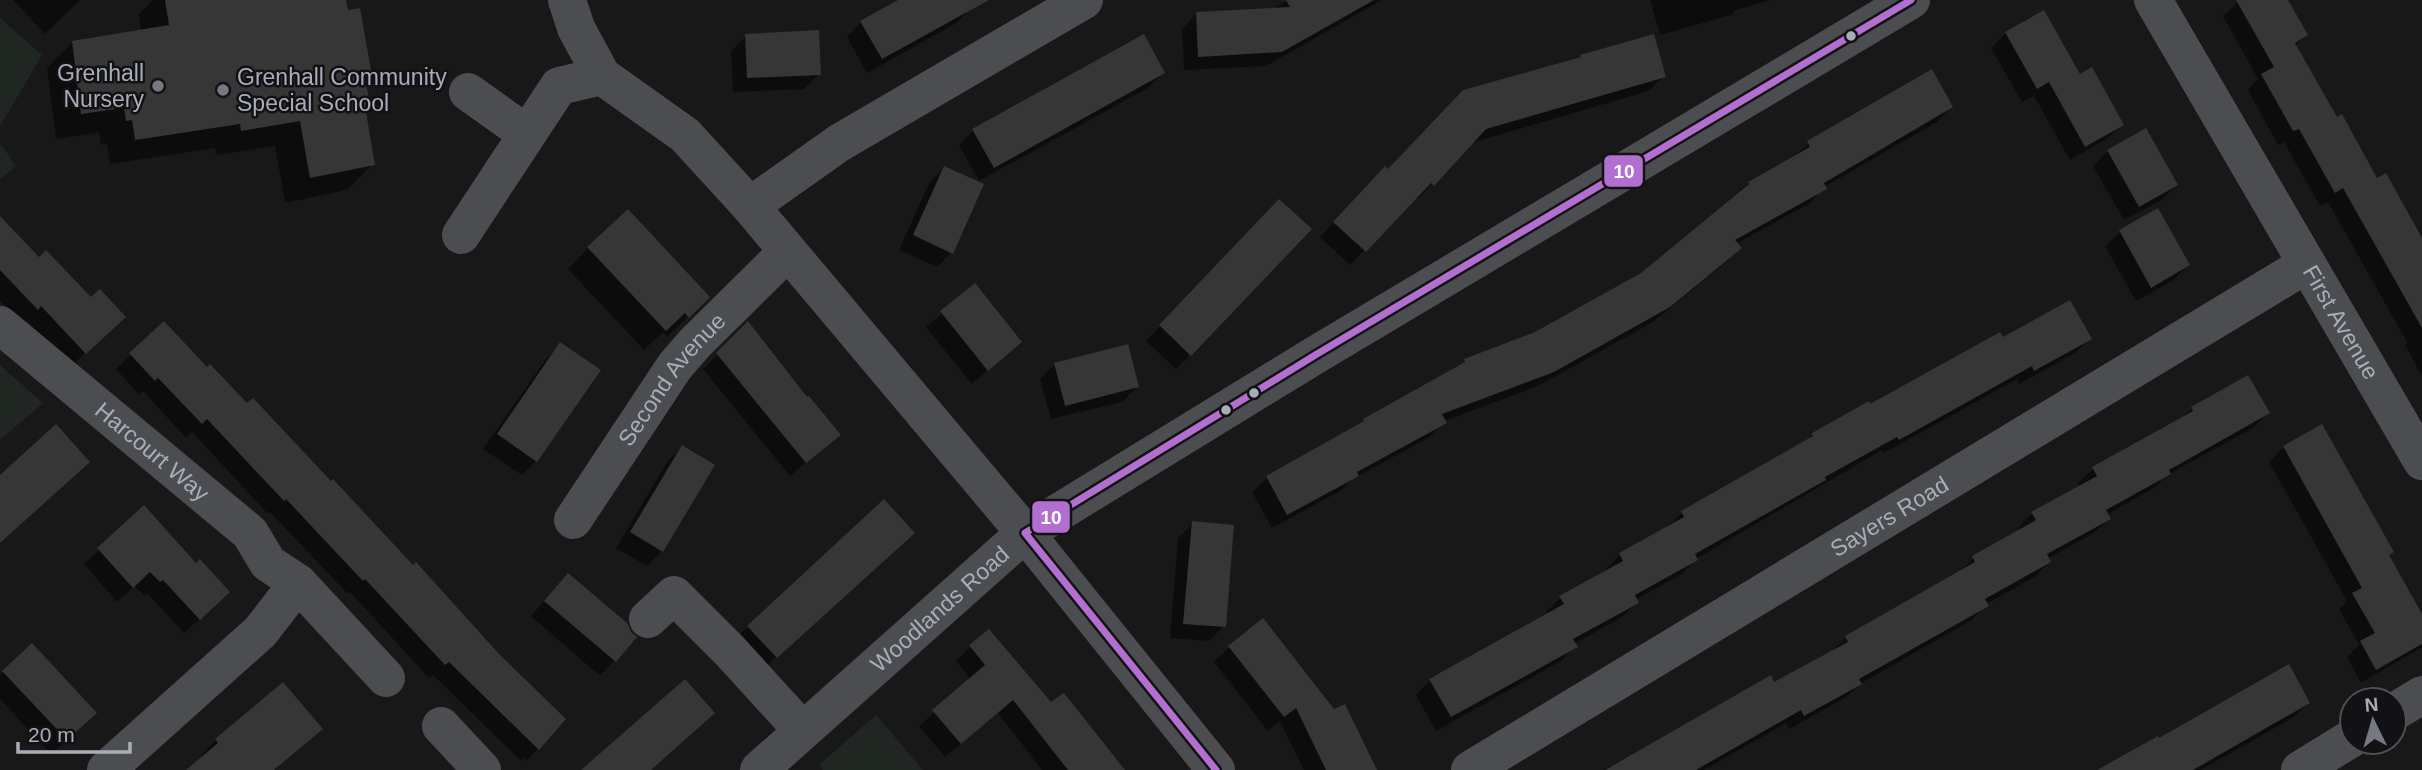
<svg xmlns="http://www.w3.org/2000/svg" width="2422" height="770" font-family="Arial,sans-serif">
	<style>
		.green { fill: #202722 }
		.shadow { fill: #0007 }
		.building { fill: #363637 }
		.lines { fill: none; stroke-linecap: round; stroke-linejoin: round }
		.minor { stroke: #4c4d51; stroke-width: 38 }
		.bus-1-casing { stroke: #121214; stroke-width: 12 }
		.bus-1 { stroke: #b36fd0; stroke-width: 7 }
		.bus-dot { fill: #a9adb9; stroke: #121214; stroke-width: 2.5 }
		.poi-dot { fill: #767981; stroke: #121214; stroke-width: 2.5 }
		.labels { text-anchor: middle; dominant-baseline: central; stroke-width: 5; stroke-linejoin: round; paint-order: stroke }
		.poi-label { font-size: 23px; fill: #a9adb9; stroke: #121214; text-anchor: end }
		.street-label { font-size: 23px; fill: #a9adb9; stroke: #121214 }
		.line-badge { stroke: #121214; stroke-width: 2.5 }
		.badge-label { font-size: 19px; text-anchor: middle; font-weight: bold; fill: #fff }
	</style>
	<rect width="100%" height="100%" fill="#181818"/>
	<path class="green" d="M0 18 42 55 0 126Z
		M0 143 16 166 0 179Z
		M0 365 43 403 0 440Z
		M876 715 923 770H823L819 765Z"/>
	<path class="shadow" d="M13 0H80L45 34Z
		M153 0H344L370 76 364 81 368 105 364 109 373 164 347 190 285 203 275 146 216 155 215 148 110 164 107 144 101 145 99 132 56 139 47 68 73 42 141 31 139 14Z
		M901 0H965L970 9 955 24 867 73 847 37 861 22Z
		M1288 0H1382L1266 66 1184 70 1182 29 1196 14 1271 10Z
		M1650 0H1771L1736 10 1731 15 1660 35Z
		M2240 0H2286L2306 35 2295 46 2336 119 2422 241V376L2405 345 2407 342 2328 202 2320 206 2284 142 2278 145 2248 90 2258 79 2223 16Z
		M2043 12 2079 76 2122 125 2107 139 2070 160 2034 96 2022 102 1991 48 2006 33Z
		M746 36 819 74 804 89 733 92 731 51Z
		M1581 56 1664 76 1649 91 1471 143 1418 199 1415 197 1350 265 1320 237 1371 183 1388 171Z
		M1163 73 1148 88 979 181 959 145 974 130Z
		M1951 107 1937 122 1824 187 1810 203 1736 244 1740 248 1725 263 1653 322 1538 386 1444 421 1430 437 1351 480 1342 490 1272 528 1252 492 1267 478 1356 428 1364 420 1458 368 1465 361 1536 334 1642 275 1749 183 1794 157 1809 143Z
		M2108 151 2176 185 2162 200 2124 220 2093 166Z
		M944 168 951 253 937 267 899 250 929 183Z
		M1265 216 1190 355 1176 369 1146 341Z
		M0 219 109 331 70 367 26 320 22 323 0 300Z
		M2120 232 2188 265 2174 280 2136 301 2105 246Z
		M588 248 708 297 667 337 663 332 644 350 568 269Z
		M974 286 1020 342 972 384 926 327Z
		M164 323 207 369 413 567 541 746 527 760 525 758 521 761 433 675 429 678 350 592 348 594 270 512 268 514 192 432 186 438 143 391 139 395 116 369Z
		M748 324 807 400 838 435 790 476 703 369Z
		M2090 338 2075 353 2019 384 2017 379 1884 453 1882 450 1696 559 1682 574 1635 600 1637 603 1622 617 1574 644 1575 646 1561 661 1436 731 1416 695 1430 680 1548 615 1546 612 1561 597 1607 572 1606 569 1620 555 1667 527 1682 513 1805 442 1813 435 2003 339Z
		M561 344 536 461 522 475 483 449 546 359Z
		M1055 364 1137 387 1122 402 1051 419 1040 379Z
		M2192 408 2268 413 2253 428 2167 475 2154 488 2106 515 2109 519 2094 533 2047 559 2049 562 2035 577 1986 604 1972 620 1860 684 1845 698 1789 729 1786 723 1704 770H1603L1774 685 1830 653 1846 638 1959 573 1973 558 2020 531 2018 528 2032 513 2080 487 2078 483 2093 469 2179 421Z
		M682 447 662 551 647 566 616 548 667 462Z
		M2284 447 2387 556 2422 618V647L2361 683 2347 657 2359 645 2339 609 2347 601 2269 462Z
		M144 508 213 607 184 633 147 593 144 596 135 586 117 602 84 564Z
		M1193 523 1224 626 1209 641 1170 638 1178 538Z
		M898 548 761 671 733 641 748 627Z
		M554 590 635 638 600 676 531 616Z
		M32 646 80 728 51 754 0 699V675Z
		M971 646 1122 770H1042L998 713 945 757 919 726 971 680 956 661Z
		M1229 647 1334 712 1368 770H1304L1280 721 1268 731 1214 662Z
		M2308 703 2294 717 2201 770H2104Z
		M321 729 275 770H188L204 757 201 755 216 740Z"/>
	<path class="building" d="M165 0H346L348 10 360 8 372 76 365 77 370 105 365 106 375 165 310 178 300 121 241 131 240 124 135 140 132 120 126 121 124 108 81 114 72 41 169 25Z
		M898 0H989L882 59 860 21Z
		M1286 0H1374L1282 52 1198 57 1196 12 1290 7Z
		M2236 0H2288L2308 35 2295 43 2337 117 2342 114 2377 178 2386 173 2422 238V328L2343 188 2335 193 2299 129 2293 131 2261 74 2274 67Z
		M2044 10 2080 74 2092 67 2124 125 2085 147 2049 82 2037 89 2005 32Z
		M819 30 821 75 747 78 745 34Z
		M1144 34 1165 73 994 168 972 129Z
		M1654 34 1666 77 1486 129 1434 186 1431 183 1366 252 1333 222 1385 166 1388 169 1463 90 1581 57 1580 55Z
		M1932 69 1953 107 1824 183 1827 189 1735 240 1742 248 1670 307 1554 372 1442 414 1447 423 1357 472 1359 476 1287 515 1266 476 1364 421 1363 419 1465 362 1464 359 1535 332 1641 273 1749 184 1748 182 1810 147 1807 141Z
		M2146 128 2178 185 2139 207 2107 150Z
		M944 166 984 184 953 254 913 235Z
		M1279 199 1312 229 1191 356 1159 325Z
		M2158 208 2190 265 2151 288 2119 230Z
		M628 209 710 297 689 318 685 313 666 331 587 247Z
		M0 216 39 257 46 250 91 297 100 289 126 317 86 354 41 306 38 310 0 270Z
		M975 283 1022 342 988 371 940 311Z
		M2070 300 2092 339 2034 371 2032 366 1899 440 1897 437 1825 477 1826 480 1695 554 1698 560 1635 595 1639 603 1573 639 1578 647 1451 717 1429 679 1564 604 1559 596 1623 561 1619 553 1684 517 1681 511 1813 436 1812 433 1869 401 1870 404 2000 332 2003 337Z
		M164 321 207 367 210 364 247 403 253 398 331 481 333 479 413 565 416 562 499 654 566 719 539 750 449 662 445 665 365 579 363 581 286 499 284 501 207 419 202 424 158 378 155 381 129 353Z
		M748 321 807 397 809 396 841 435 806 463 716 353Z
		M560 342 601 370 537 462 497 434Z
		M1128 344 1139 387 1065 406 1054 363Z
		M2248 375 2270 413 2169 470 2171 474 2106 510 2111 519 2047 554 2051 562 1985 599 1989 606 1859 679 1862 684 1804 716 1801 710 1696 770H1605L1771 675 1774 682 1848 642 1845 636 1975 562 1972 556 2036 520 2031 512 2097 476 2092 467 2193 411 2191 407Z
		M56 424 90 462 0 543V475Z
		M2322 424 2394 552 2389 555 2422 614V644L2376 670 2360 641 2375 633 2352 593 2362 588 2283 446Z
		M682 445 715 465 663 552 630 532Z
		M884 499 915 533 777 658 747 626Z
		M144 505 196 563 200 559 230 592 200 620 163 580 160 582 150 572 133 588 97 548Z
		M1192 521 1234 525 1226 627 1183 624Z
		M568 573 627 623 632 633 637 637 616 662 544 601Z
		M1263 618 1334 709 1345 704 1377 770H1326L1296 708 1284 717 1228 646Z
		M989 629 1051 702 1064 693 1125 770H1068L1013 700 961 744 932 710 985 665 969 645Z
		M32 643 97 713 67 740 2 671Z
		M2289 664 2310 703 2193 770H2097L2158 736 2159 738Z
		M685 679 715 713 651 770H581Z
		M283 682 323 729 274 770H186L218 743 215 739Z"/>
	<g class="lines">
		<g class="minor">
			<path d="M567 0 576 28 602 76"/>
			<path id="s1" d="M2153 0 2422 461"/>
			<path d="M468 92 527 134"/>
			<path d="M750 206 839 143 1084 0"/>
			<path d="M461 235 559 86 602 76 685 135 750 206 1025 533 1216 770"/>
			<path id="s2" d="M0 325 250 533 268 563 298 583 260 632 106 770"/>
			<path id="s3" d="M573 520 675 366 695 343 787 252"/>
			<path d="M298 583 386 678"/>
			<path d="M648 619 674 595 730 651 802 730"/>
			<path d="M2394 712 2422 695"/>
			<path d="M441 726 482 770"/>
			<path id="s4" d="M759 770 1025 533 1317 354 1911 0"/>
			<path id="s5" d="M1470 770 2307 264"/>
			<path d="M2300 770 2352 738"/>
		</g>
		<defs>
			<path id="bus-1" d="M1216 770 1025 533 1317 354 1911 0"/>
		</defs>
		<use href="#bus-1" class="bus-1-casing"/>
		<use href="#bus-1" class="bus-1"/>
	</g>
	<g class="bus-dot">
		<circle cx="1851" cy="36" r="6"/>
		<circle cx="1254" cy="393" r="6"/>
		<circle cx="1226" cy="410" r="6"/>
	</g>
	<g class="poi-dot">
		<circle cx="158" cy="86" r="7"/>
		<circle cx="223" cy="90" r="7"/>
	</g>
	<g class="labels">
		<g class="poi-label">
			<text x="144" y="73">Grenhall<tspan x="144" dy="26">Nursery</tspan></text>
			<text x="237" y="77" text-anchor="start">Grenhall Community<tspan x="237" dy="26">Special School</tspan></text>
		</g>
		<g class="street-label">
			<text stroke="none"><textPath href="#s1" startOffset="373">First Avenue</textPath></text>
			<text stroke="none"><textPath href="#s3" startOffset="172">Second Avenue</textPath></text>
			<text stroke="none"><textPath href="#s2" startOffset="198">Harcourt Way</textPath></text>
			<text stroke="none"><textPath href="#s5" startOffset="490">Sayers Road</textPath></text>
			<text stroke="none"><textPath href="#s4" startOffset="242">Woodlands Road</textPath></text>
		</g>
	</g>
	<g class="line-badge">
		<rect x="1603" y="154" width="41" height="34" rx="7" fill="#b36fd0"/>
		<rect x="1031" y="500" width="40" height="34" rx="7" fill="#b36fd0"/>
	</g>
	<g class="badge-label">
		<text x="1624" y="178">10</text>
		<text x="1051" y="524">10</text>
	</g>
	<g transform="translate(2373 721) rotate(355)"><circle r="33" fill="#121214" stroke="#4e5056" stroke-width="2"/>
	<path d="M0-5L12 26L0 18L-12 26Z" fill="#767981"/>
	<text y="-10" font-size="19" font-weight="bold" text-anchor="middle" fill="#a9adb9">N</text>
	</g>
	<path d="M18 742v10h112v-10" fill="none" stroke="#a9adb9" stroke-width="3.5"/>
	<text x="28" y="742" font-size="21" fill="#a9adb9" stroke="#121214" stroke-width="5" paint-order="stroke">20 m</text>
</svg>
